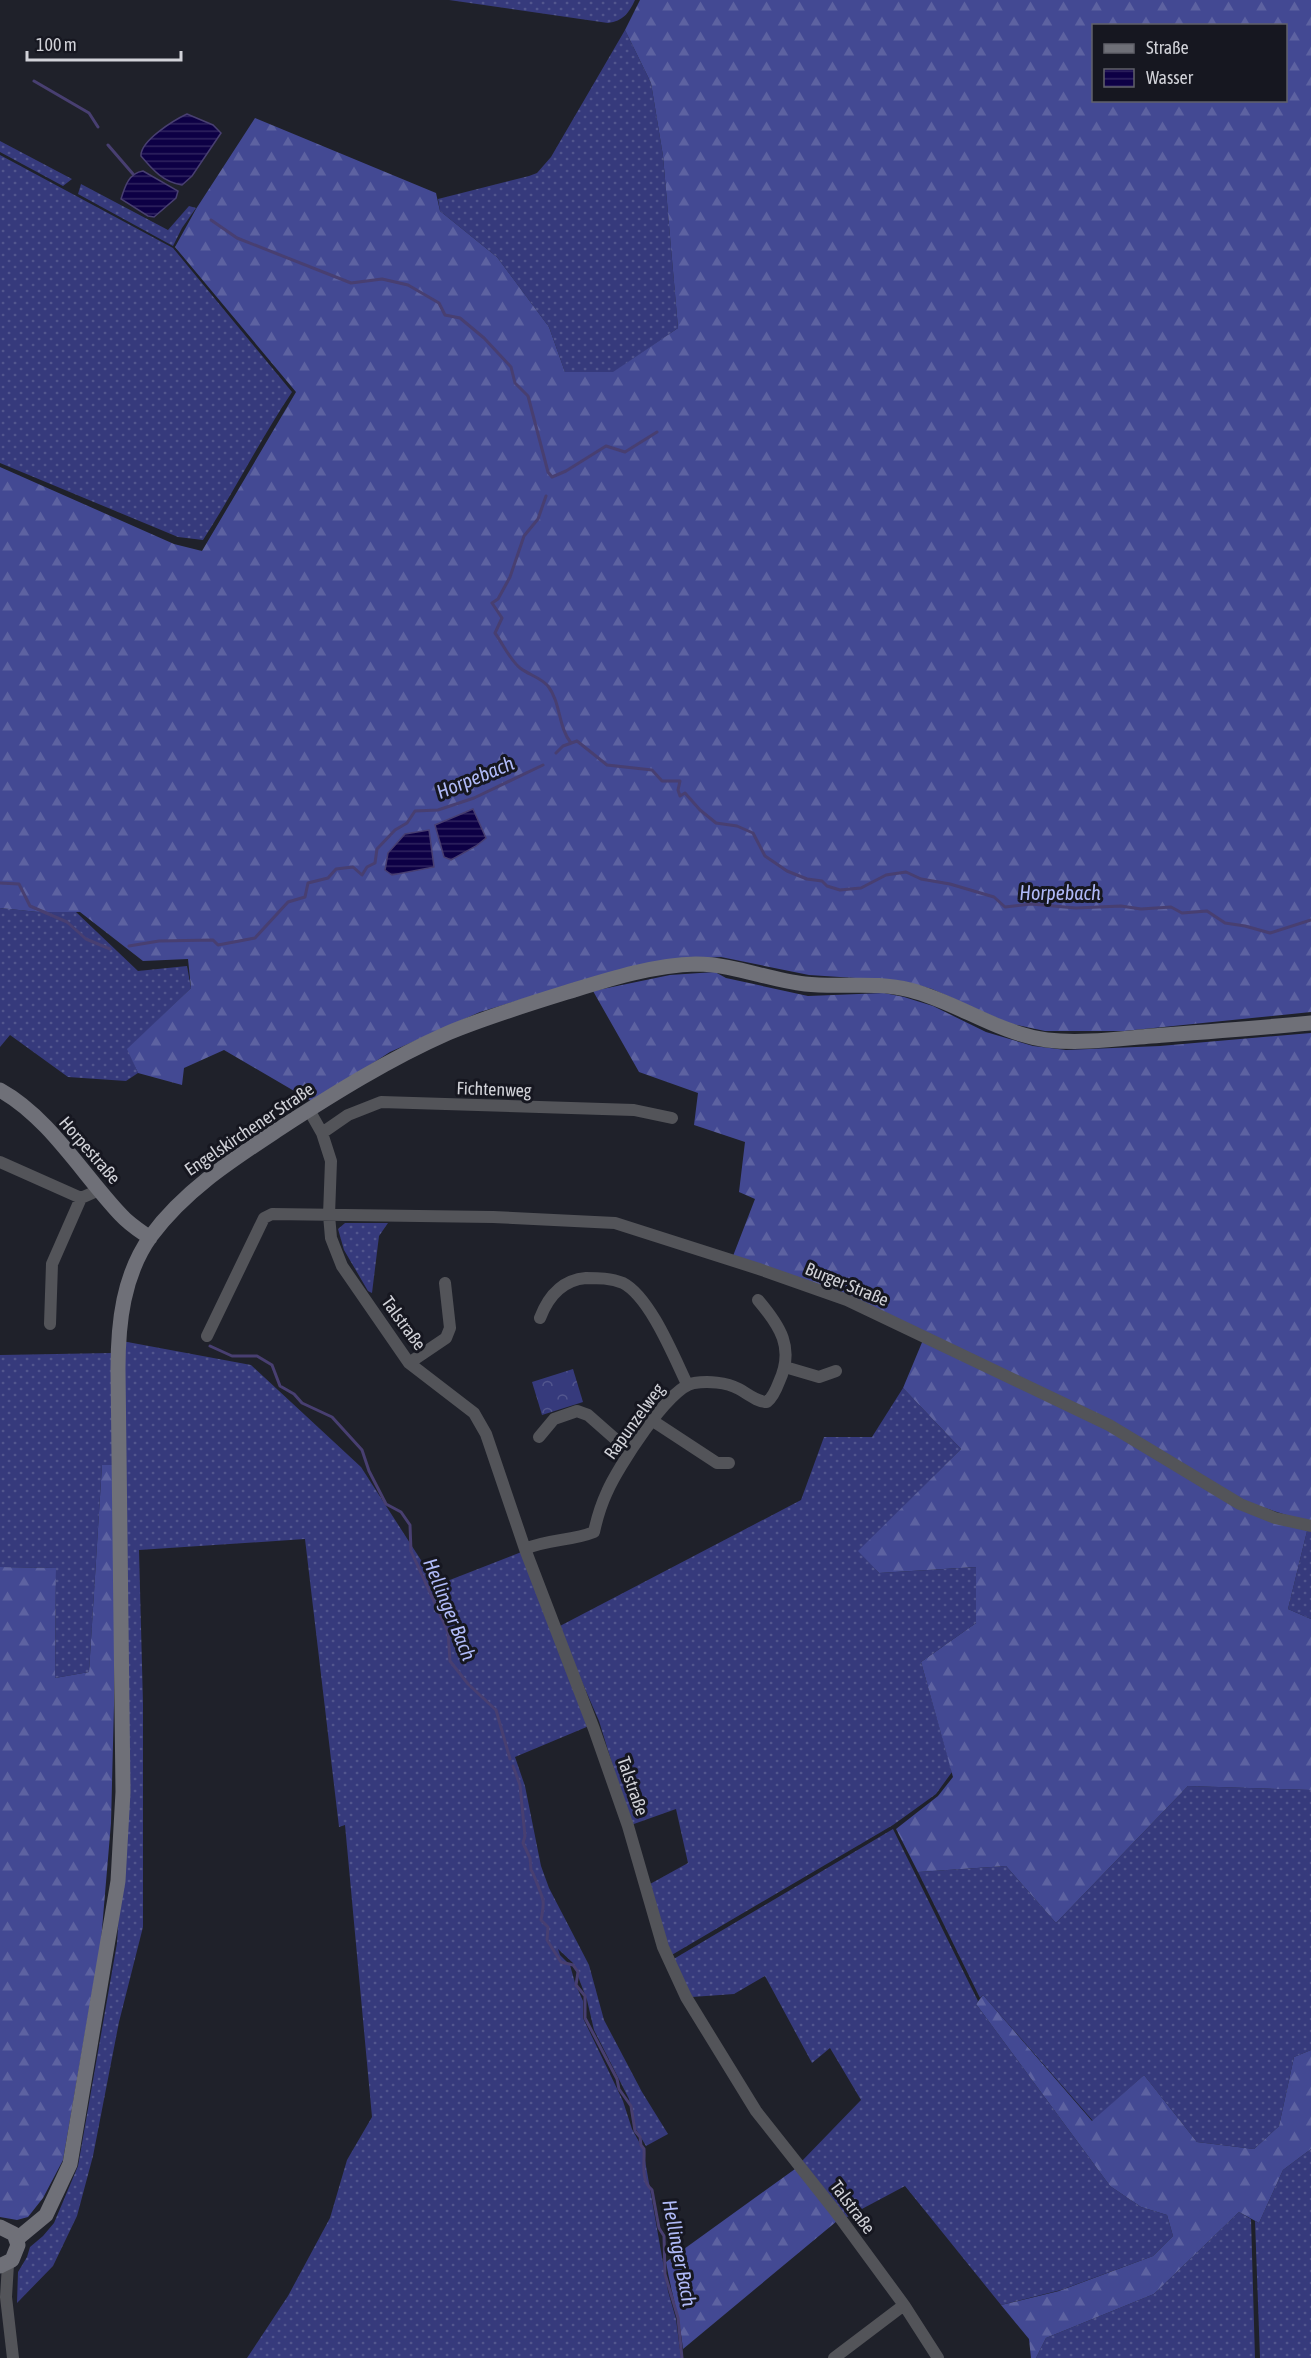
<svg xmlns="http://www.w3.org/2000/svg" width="1311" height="2358" font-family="'Asap Condensed',sans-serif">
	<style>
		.grass { fill: url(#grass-dots) }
		.forest { fill: url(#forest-firs); fill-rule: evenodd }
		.park { fill: url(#park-crowns) }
		.water { fill: url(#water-rules); stroke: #483f71; stroke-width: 1.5 }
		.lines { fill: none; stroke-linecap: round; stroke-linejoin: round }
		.stream { stroke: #483f71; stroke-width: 3 }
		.street { stroke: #535459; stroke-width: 12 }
		.secondary { stroke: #6f7078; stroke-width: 15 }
		.labels { text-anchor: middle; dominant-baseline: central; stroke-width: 6; stroke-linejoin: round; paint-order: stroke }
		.street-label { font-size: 18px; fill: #d1d2d8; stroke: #161720 }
		.water-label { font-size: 20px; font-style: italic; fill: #b0baf8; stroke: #161720 }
	</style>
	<defs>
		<pattern id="grass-dots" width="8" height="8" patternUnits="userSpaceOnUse" patternTransform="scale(1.5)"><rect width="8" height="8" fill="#363a7c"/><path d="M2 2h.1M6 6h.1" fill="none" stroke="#52568e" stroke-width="1.8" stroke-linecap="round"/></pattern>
		<pattern id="forest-firs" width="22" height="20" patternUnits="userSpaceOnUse" patternTransform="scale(1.5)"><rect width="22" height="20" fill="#434993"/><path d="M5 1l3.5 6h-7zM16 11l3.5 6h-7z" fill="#5d62a1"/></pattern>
		<pattern id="park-crowns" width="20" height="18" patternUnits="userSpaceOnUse" patternTransform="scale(1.5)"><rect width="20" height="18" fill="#363a7c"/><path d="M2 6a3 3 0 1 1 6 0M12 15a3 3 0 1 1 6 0" fill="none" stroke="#52568e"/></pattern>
		<pattern id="water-rules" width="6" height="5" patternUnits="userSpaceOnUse" patternTransform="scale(1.5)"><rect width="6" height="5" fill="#0d0045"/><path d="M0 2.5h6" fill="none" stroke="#2f245f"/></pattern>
	</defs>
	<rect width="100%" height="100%" fill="#1f212a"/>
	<path class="grass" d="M449 0H635C629 13 623 21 608 23Z
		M625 30 651 83 663 156 678 328 614 372H565L549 327 497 257 440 211 438 199 529 176 537 173 551 157Z
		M0 141 72 179 63 186 0 152Z
		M0 155 173 248 292 392C260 440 234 492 203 540L178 537 0 463Z
		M81 184 168 230 189 206 196 208 182 228 173 246 78 194Z
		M0 908 38 912H76L138 971 187 966 191 988 128 1049 138 1073 126 1081 68 1077 10 1035 0 1047Z
		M345 1223H388L379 1236 372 1293 368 1291 344 1250 338 1229Z
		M122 1341 251 1365 361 1467 437 1585 524 1551 589 1726 515 1757 525 1786 541 1866 549 1888 589 1965 604 2020 642 2092 668 2134 646 2146 634 2126 629 2099 594 2030 587 2000 573 1963 558 1949 560 1955 570 1965 575 1983 583 2001V2018L623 2101 632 2129 643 2149 668 2291 676 2319 681 2358H247L288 2296 330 2218 347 2160 372 2117 345 1825 339 1827 305 1539 139 1550 143 1704V1927L119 2022 93 2156 77 2216 53 2266 17 2303 18 2272 27 2257 30 2247 43 2236 54 2223 78 2166 117 1943 124 1830Z
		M112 1353 116 1465H102L89 1672 55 1678 56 1568 0 1567V1355Z
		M903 1388 961 1449 859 1551 879 1573 977 1567 976 1623 921 1662 952 1772 936 1794 893 1825 670 1956 650 1884 688 1863 676 1809 631 1825 599 1721 558 1627 801 1500 824 1437H872Z
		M1307 1531H1311V1619L1288 1609Z
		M1188 1786 1311 1790V2050L1294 2057 1279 2126 1254 2149 1197 2142 1144 2075 1093 2121 983 1995 980 1998 918 1872 1006 1866 1056 1923Z
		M893 1829 978 2001 976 2004 1110 2186 1141 2207 1167 2215 1173 2236 1153 2256 1061 2290 1001 2305 905 2186 845 2218 801 2162 861 2100 830 2048 812 2063 765 1976 734 1994 692 1997 672 1960Z
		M1311 2149V2358H1260L1255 2221 1259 2223 1283 2170Z
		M1239 2212 1251 2219 1255 2358H1036L1046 2338 1154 2294Z"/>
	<path class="forest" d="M640 0H1311V1012L1124 1031H1045L1008 1023 932 989 902 981 809 975 721 957 669 960 582 981 480 1012 390 1052 313 1102 224 1050 184 1068 182 1085 138 1073 127 1049 191 988 188 959 143 961 80 912H38L0 908V467L174 544 202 551 296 392 175 247 196 209 255 118 436 193 440 211 497 257 549 327 565 372H613L678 328 663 156 651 83 625 30ZM1094 26H1286V100H1094Z
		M715 972 726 978 808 996 884 993 904 997 933 1006 986 1032 1033 1046 1066 1050 1160 1046 1311 1033V1523L1237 1499 1106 1418 733 1256 755 1199 739 1192 745 1142 694 1125 698 1093 639 1072 593 991 670 975Z
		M923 1340 1082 1415 1161 1459 1307 1531 1288 1609 1311 1619V1790L1188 1786 1056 1923 1006 1866 918 1872 896 1829 938 1796 953 1777 921 1662 976 1623V1567L879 1573 858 1551 961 1449 903 1388Z
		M102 1465H116L114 1705 111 1823 101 1941 63 2160 43 2198 28 2217 17 2220 0 2217V1567L56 1568 55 1678 89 1672Z
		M983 1995 1092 2121 1144 2075 1197 2142 1254 2149 1279 2126 1294 2057 1311 2050V2149L1283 2170 1259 2223 1239 2212 1154 2294 1046 2338 1036 2358H1031L1029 2339 1001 2305 1059 2291 1153 2256 1173 2236 1167 2215 1141 2207 1110 2186 976 2004Z
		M795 2169 837 2221 683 2349C680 2319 671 2292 666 2262Z"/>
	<path class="park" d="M573 1369 583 1402 542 1415 532 1382Z"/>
	<path class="water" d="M187 114 213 125 221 133 192 176 182 185C163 182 153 170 141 156 140 141 174 120 187 114Z
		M143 171 178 191 176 198 154 217 148 216 121 199C125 186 129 173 143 171Z
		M473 809 486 838 476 846 451 860 444 857 435 825Z
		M429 830 434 867 392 875 385 870 388 853 405 834Z"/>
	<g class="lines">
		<path class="stream" d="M34 81 89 113 98 127
			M108 145 133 174
			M211 220 237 238 351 283 382 279 408 285 439 303 445 315 460 318 484 338 511 367 515 383 528 396 548 472 552 477 566 471 606 446 625 452 657 432
			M546 496 538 519 524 536 510 577 498 599 492 603 502 618 495 633C503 644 510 660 520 668 529 675 540 677 548 686 561 703 558 727 571 743
			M556 753 563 746 577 741 607 765 652 770 662 781H680L678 790 680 796 685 793 700 810 716 823 737 826 753 833 765 856 787 871 807 879 822 881 827 886 840 890 861 888 886 875 906 872 921 879 950 884 994 897 1005 907 1031 904 1076 908 1121 906 1141 909 1171 907 1182 913 1207 911 1225 923 1245 926 1270 933 1311 920
			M0 883 19 884 30 906 67 922 86 939 110 949
			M129 946 159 941 213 940 218 945 255 938 288 902 305 897 308 883 328 878 336 869 353 867 362 875 367 867 375 863 377 849 395 830 407 823 415 811 438 810 474 798 543 765
			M210 1346 232 1356H257L272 1365 280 1386 294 1394 302 1403 332 1417 362 1450 369 1471 386 1504 401 1512 410 1525 411 1551 448 1632 450 1661 468 1684 496 1710 510 1759
			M513 1766 520 1785 525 1836 523 1843 530 1858 531 1870C533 1872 543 1898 543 1901 544 1907 542 1914 541 1920L548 1927 547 1940 561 1962 573 1965 578 1972 576 1985 585 1996V2018L617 2079 619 2089 631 2106 635 2131 640 2137 641 2145 644 2149C645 2163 640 2180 652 2190L659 2228 664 2236 665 2274 678 2318 682 2358"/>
		<path class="street" d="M309 1110 322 1133 331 1161 329 1215 331 1238 342 1266 409 1363 474 1413 486 1434 525 1549 594 1729 628 1826 663 1947 686 1997 756 2111 835 2211 904 2305 938 2358
			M322 1133 348 1115 381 1102 634 1110 672 1118
			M0 1162 81 1198 99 1190
			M540 1318C548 1297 562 1280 586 1278 598 1278 611 1278 623 1283 650 1297 674 1357 687 1384
			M50 1324 52 1264 81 1198
			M207 1336 264 1218 272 1214 493 1217 615 1223 759 1269 847 1300 1109 1425 1240 1504 1275 1518 1311 1526
			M409 1363 446 1338 450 1328 445 1283
			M785 1367 819 1377 836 1371
			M653 1421 717 1463H729
			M539 1437 554 1419 577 1411 588 1415 630 1452
			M525 1549C548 1539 572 1541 594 1532 597 1518 601 1505 607 1492 617 1469 669 1386 694 1383 708 1381 726 1382 739 1389 748 1394 757 1402 767 1402 773 1397 776 1390 779 1382 795 1348 780 1326 758 1300
			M8 2264 6 2297 13 2358
			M834 2358 904 2305"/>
		<path class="secondary" d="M0 1090C49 1117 83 1175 121 1215 129 1224 140 1231 150 1238
			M0 2227 14 2234 18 2245 12 2260 0 2266
			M17 2239 46 2215 70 2164 118 1881 123 1792 118 1369C118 1323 123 1275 151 1236 185 1190 232 1160 279 1129 333 1094 389 1059 448 1033 489 1016 532 1003 574 990 613 978 655 965 696 964 734 964 768 980 805 984 840 988 875 981 910 990 957 1002 997 1033 1047 1040 1081 1044 1117 1039 1151 1036 1204 1032 1258 1028 1311 1023"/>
	</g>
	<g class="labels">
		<g class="street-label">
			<text transform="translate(494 1089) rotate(2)">Fichtenweg</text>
			<text transform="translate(249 1129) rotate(-34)">Engelskirchener Straße</text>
			<text transform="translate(90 1150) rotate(49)">Horpestraße</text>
			<text transform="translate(847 1284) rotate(22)">Burger Straße</text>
			<text transform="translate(404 1323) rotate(54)">Talstraße</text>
			<text transform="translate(634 1421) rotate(-54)">Rapunzelweg</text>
			<text transform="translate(633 1786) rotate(71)">Talstraße</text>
			<text transform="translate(853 2207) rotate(53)">Talstraße</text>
		</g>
		<g class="water-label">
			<text transform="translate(475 777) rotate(-22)">Horpebach</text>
			<text x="1060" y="892">Horpebach</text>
			<text transform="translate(450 1609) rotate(68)">Hellinger Bach</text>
			<text transform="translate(680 2253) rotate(79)">Hellinger Bach</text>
		</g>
	</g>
	<rect x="1092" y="24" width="195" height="78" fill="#161720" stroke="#61626a" stroke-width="1.5"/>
	<rect x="1104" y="44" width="30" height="9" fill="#6f7078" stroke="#61626a" stroke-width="1.5"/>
	<text x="1146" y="54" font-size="18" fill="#d1d2d8">Straße</text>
	<rect x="1104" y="69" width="30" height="18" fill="url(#water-rules)" stroke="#61626a" stroke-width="1.5"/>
	<text x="1146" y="84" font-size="18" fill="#d1d2d8">Wasser</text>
	<path d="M27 51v9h154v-9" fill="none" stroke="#d1d2d8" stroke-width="3"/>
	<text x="36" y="51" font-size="18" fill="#d1d2d8" stroke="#161720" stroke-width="4.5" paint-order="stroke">100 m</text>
</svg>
